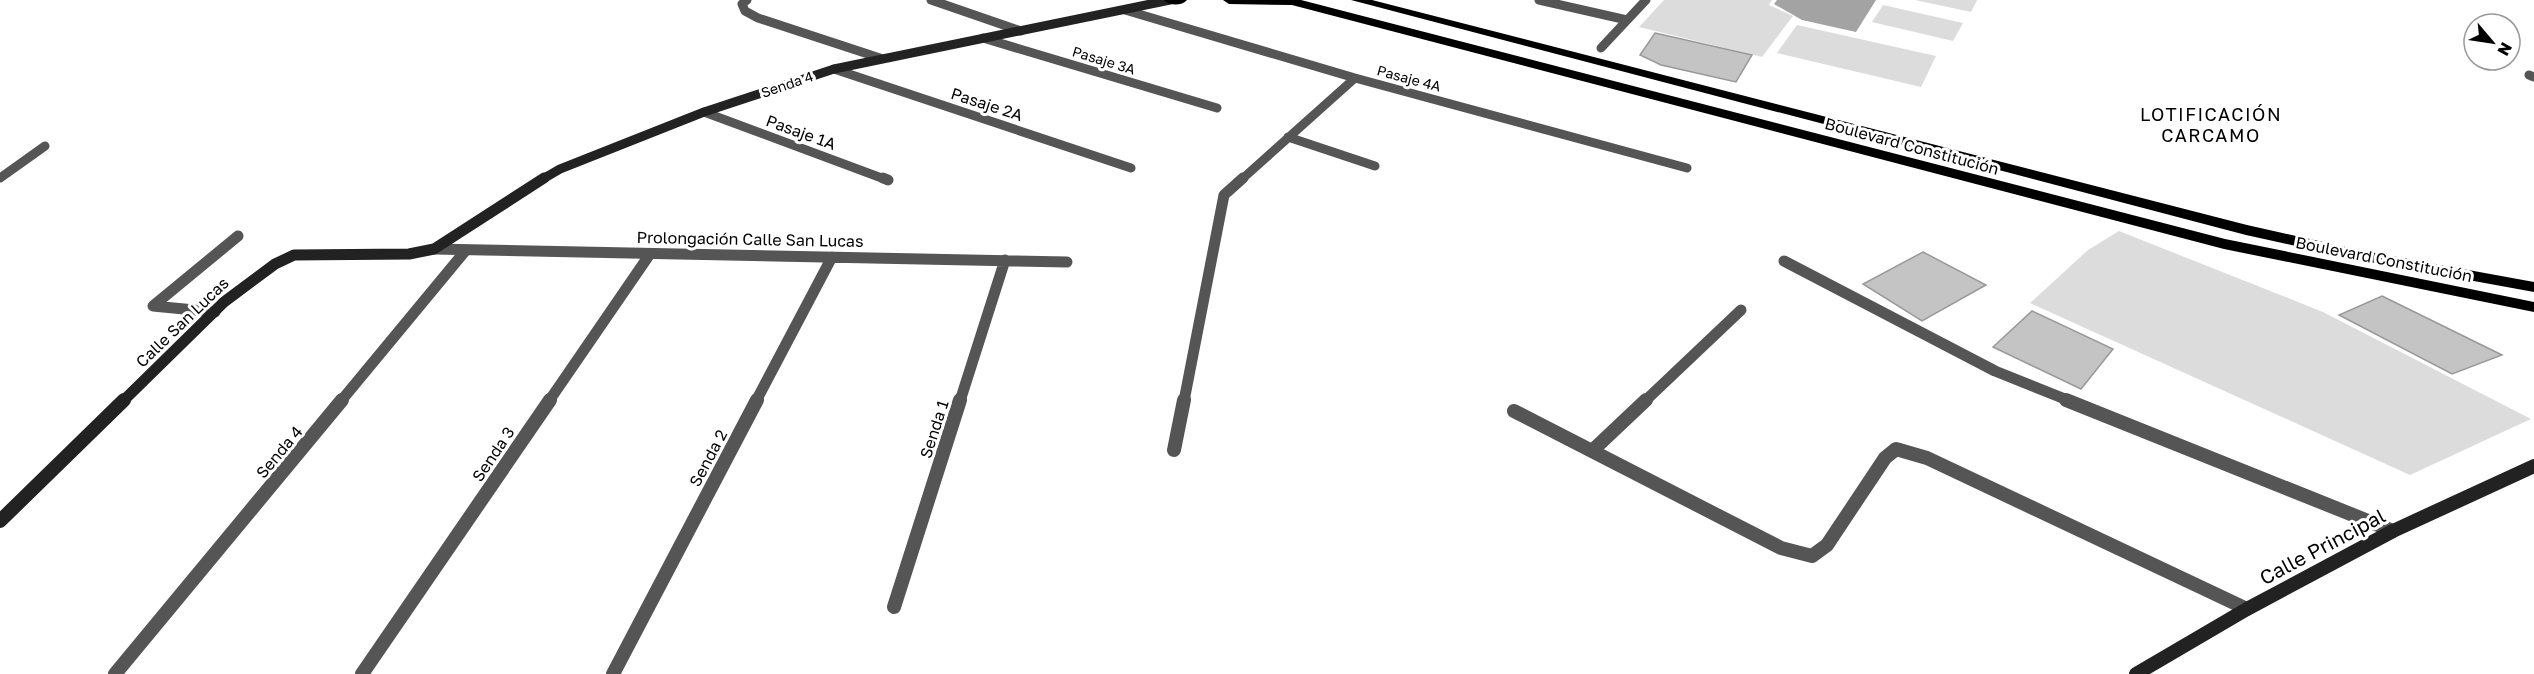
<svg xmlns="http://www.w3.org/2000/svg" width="2534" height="674" font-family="'Golos Text',sans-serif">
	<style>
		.green { fill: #dcdcdc }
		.water { fill: #a3a3a3 }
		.building { fill: #c4c4c4; stroke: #999; stroke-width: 1.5 }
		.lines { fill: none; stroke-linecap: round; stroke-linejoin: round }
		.street-far2 { stroke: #555; stroke-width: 9 }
		.street-far1 { stroke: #555; stroke-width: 11 }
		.street { stroke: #555; stroke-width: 14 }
		.secondary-far2 { stroke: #222; stroke-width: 9 }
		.secondary-far1 { stroke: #222; stroke-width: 11 }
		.secondary { stroke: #222; stroke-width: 14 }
		.highway { fill: #000; fill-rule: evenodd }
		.labels { text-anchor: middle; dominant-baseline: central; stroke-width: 6; stroke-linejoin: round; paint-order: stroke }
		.far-street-label { font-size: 14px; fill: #000; stroke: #fff }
		.street-label { font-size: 16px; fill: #000; stroke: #fff }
		.neighbourhood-label { font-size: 18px; letter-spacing: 1.5px; fill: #000; stroke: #fff }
		.near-street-label { font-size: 20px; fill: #000; stroke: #fff }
	</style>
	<rect width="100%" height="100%" fill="#fff"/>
	<path class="green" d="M1664 0H1772L1769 5 1793 16 1762 57 1639 27Z
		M1915 0H1977L1971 12Z
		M1883 5 1963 23 1953 41 1872 22Z
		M1797 25 1936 56 1921 87 1777 53Z
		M2119 231 2323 312 2531 419 2410 475 2030 303 2088 250Z"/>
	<path class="water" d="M1777 0H1876L1856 32 1802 20 1774 4Z"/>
	<path class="building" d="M1655 33 1752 55 1736 82 1661 65 1640 55Z
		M1923 252 1986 285 1922 321 1863 284Z
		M2382 296 2502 355 2452 374 2339 315Z
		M2032 311 2113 349 2081 389 1993 347Z"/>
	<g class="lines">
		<path class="street-far2" d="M747 0 742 4 745 11 758 18 880 58
			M931 0 1021 31
			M1539 0 1627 20
			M1125 10 1355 78 1687 168
			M983 38 1217 108
			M1601 48 1646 0
			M834 69 1131 168
			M2529 75 2534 77
			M704 112 887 180
			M1288 137 1375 166
			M0 178 45 146
			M1241 180 1355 78"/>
		<path class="street-far1" d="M883 178 888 180
			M434 249 1067 262
			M1784 261 1995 371 2070 401
			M215 312 153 306 238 236
			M341 401 466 250
			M549 401 650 254
			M756 401 832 257
			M960 401 1005 260
			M1184 401 1224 195 1243 178
			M1645 401 1741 310"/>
		<path class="street" d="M2066 400 2393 531
			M1514 411 1781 548 1812 556 1827 545 1885 458 1896 449 1927 458 2247 609
			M1174 450 1184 400
			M1592 451 1646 400
			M894 607 960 400
			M115 674 342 400
			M362 674 550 400
			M613 674 757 400"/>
		<path class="secondary-far2" d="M541 180 560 169 704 112 834 69 1170 0"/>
		<path class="secondary-far1" d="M123 401 224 302 275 264 294 255 409 254 434 249 544 178"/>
		<path class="secondary" d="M0 521 124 400
			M2136 674 2247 609 2393 531 2534 466"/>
		<path class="highway" d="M1164 0H1187C1182 6 1169 6 1164 0Z
			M1223 0H1301L2225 239 2534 302V312L2224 249 1292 5 1229 4Z
			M1351 0H1372L2247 225 2359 250 2534 282V292L2359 260 2246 235Z"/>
	</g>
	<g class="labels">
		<g class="far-street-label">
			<text transform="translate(1104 60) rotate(17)">Pasaje 3A</text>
			<text transform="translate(1409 78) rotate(15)">Pasaje 4A</text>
			<text transform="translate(787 84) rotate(-19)">Senda 4</text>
		</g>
		<g class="street-label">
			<text transform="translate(987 104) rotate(18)">Pasaje 2A</text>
			<text transform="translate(801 132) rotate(20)">Pasaje 1A</text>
			<text transform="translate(1912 146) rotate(15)">Boulevard Constitución</text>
			<text transform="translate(750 239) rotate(1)">Prolongación Calle San Lucas</text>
			<text transform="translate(2384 259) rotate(11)">Boulevard Constitución</text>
			<text transform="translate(182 322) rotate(-44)">Calle San Lucas</text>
			<text transform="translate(934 429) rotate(-72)">Senda 1</text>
			<text transform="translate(279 452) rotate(-50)">Senda 4</text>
			<text transform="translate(493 454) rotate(-56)">Senda 3</text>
			<text transform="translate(708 458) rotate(-62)">Senda 2</text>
		</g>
		<g class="neighbourhood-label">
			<text x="2211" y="114">LOTIFICACIÓN<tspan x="2211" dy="21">CARCAMO</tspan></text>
		</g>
		<g class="near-street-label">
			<text transform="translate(2322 546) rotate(-28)">Calle Principal</text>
		</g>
	</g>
	<g transform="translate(2492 42) rotate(119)"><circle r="28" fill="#ffffff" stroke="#999999" stroke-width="1.5"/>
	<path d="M0-4.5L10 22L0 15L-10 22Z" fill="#000000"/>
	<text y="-9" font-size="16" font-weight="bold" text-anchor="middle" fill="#000000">N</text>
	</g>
</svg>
